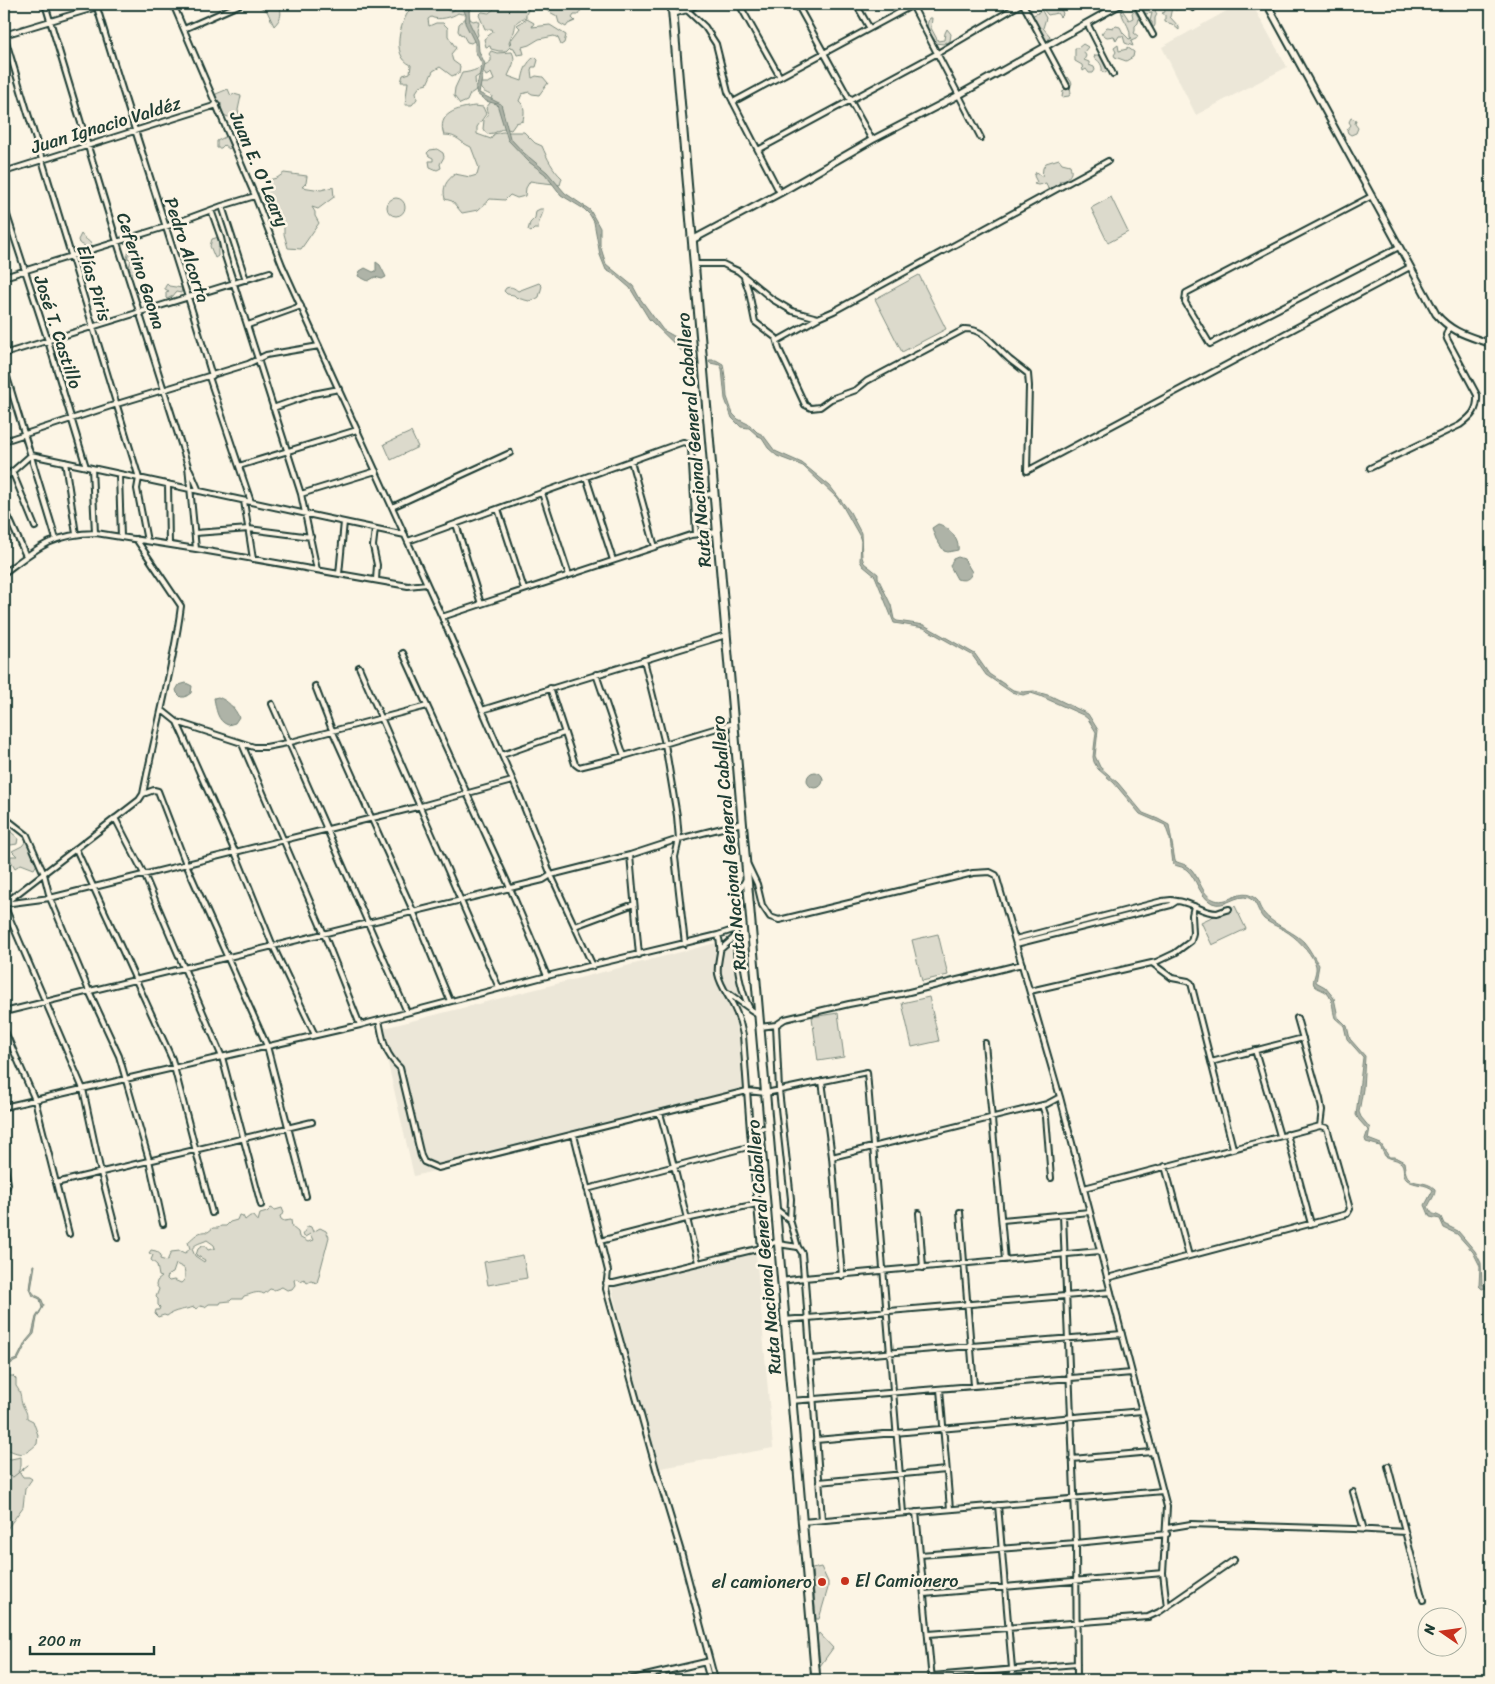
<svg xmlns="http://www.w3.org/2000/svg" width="1495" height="1684" font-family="Sriracha,sans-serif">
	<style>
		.built { fill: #ece7d8 }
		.green { fill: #dcdacc; stroke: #7e8c80; fill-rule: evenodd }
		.water { fill: #aeb3a7; stroke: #758479 }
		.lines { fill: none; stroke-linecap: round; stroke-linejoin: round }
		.stream { stroke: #758479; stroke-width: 1 }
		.minor-casing { stroke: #1f3d34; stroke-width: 8 }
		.tertiary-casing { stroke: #1f3d34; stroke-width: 9 }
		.trunk-casing { stroke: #1f3d34; stroke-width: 11 }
		.minor { stroke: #fcf5e5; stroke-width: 4 }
		.tertiary { stroke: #fcf5e5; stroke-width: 5 }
		.trunk { stroke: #fcf5e5; stroke-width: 7 }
		.poi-dot { fill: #c8321e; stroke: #fcf5e5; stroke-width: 2 }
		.labels { text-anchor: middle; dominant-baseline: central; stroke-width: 5; stroke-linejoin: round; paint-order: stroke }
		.street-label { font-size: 18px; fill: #1f3d34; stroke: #fcf5e5 }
		.poi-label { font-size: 18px; fill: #1f3d34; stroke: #fcf5e5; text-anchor: start }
	</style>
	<rect width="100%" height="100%" fill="#fcf5e5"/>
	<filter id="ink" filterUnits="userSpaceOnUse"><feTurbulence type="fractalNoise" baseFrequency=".02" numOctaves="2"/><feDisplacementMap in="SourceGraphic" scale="10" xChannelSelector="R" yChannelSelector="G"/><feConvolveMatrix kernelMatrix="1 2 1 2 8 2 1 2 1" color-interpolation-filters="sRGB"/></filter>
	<g filter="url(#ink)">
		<path class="built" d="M1239 4H1252L1287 67 1196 115 1162 47Z
			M736 938 747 1091 414 1176 380 1029Z
			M756 1253 773 1448 656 1469 611 1285Z"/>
		<path class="green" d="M260 4H279C282 13 282 18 274 26L267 11 260 7Z
			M414 4H420L424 9 426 6 433 5 434 10 440 6 451 12 455 9V4H471V10C467 14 463 15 458 13 453 17 438 21 431 17L428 19 429 26 436 23H443L448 28V36L456 48 451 54 453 61 460 66 459 73 452 76 440 67 433 71 427 84 420 86 416 92 417 99 412 105H405L408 82H401L403 75 410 73 411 65C389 55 401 18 414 4Z
			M493 4H507L516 7 519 4H529L530 7 526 14V17C513 23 517 22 514 32L512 35 509 42 510 45 511 40 520 28 517 25 527 19 534 23 532 27 550 25 566 35 564 43 561 45 558 38 554 36 539 39 529 45 522 47 524 54 517 55 514 48 510 47 506 51H499L491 49 490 46 486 47 484 39 493 32 492 29H485L479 15 482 12 489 13 495 8Z
			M541 4H580L582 8 578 15H574L572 18 575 21 568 24 566 27 559 23 557 16 544 9Z
			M1034 4H1054V6L1057 5 1059 9 1062 11 1063 14 1060 17 1057 13 1048 15 1042 8Z
			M1152 4H1159L1155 11 1157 14 1155 18V25L1154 27H1152V22L1150 21 1152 13 1145 14 1143 9 1144 6 1147 8H1150Z
			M1166 4H1176L1177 6H1181V9L1175 10 1172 7 1170 17 1179 27V30L1172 24 1165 22V15L1162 13 1165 12 1164 7Z
			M1121 8 1129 20 1133 18 1132 13 1134 10 1139 18 1138 23 1135 26V31L1134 33 1138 36 1136 39 1131 41 1133 46 1125 43 1123 36H1119L1116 41 1114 36 1107 37 1101 34 1107 27 1114 28 1116 26 1120 27 1123 33 1129 39 1132 38 1130 37C1131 25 1121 20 1121 8Z
			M1041 9 1046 18 1043 28 1050 36 1048 41 1044 39 1032 18 1033 15 1038 13Z
			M469 15 470 19 473 21 477 20 479 23 477 31 478 35 474 41 471 43 467 42 463 35 460 34 458 31 459 24Z
			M930 18H932L931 28 938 41 944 40 945 33 947 29 951 34 950 41 947 43 945 42 944 44 934 43 935 40C929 33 924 26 930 18Z
			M1083 44 1088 47 1084 52 1086 56 1084 60 1089 62V65L1094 67 1095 70 1093 73H1089L1086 69 1083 71 1082 65 1075 61V48H1078Z
			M1118 45 1119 51 1127 49V47L1134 52 1133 57 1126 61 1115 57 1114 55 1116 52 1114 48Z
			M491 51 497 53 512 52C517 61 511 68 508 76L522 81C523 74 526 61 535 57L538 60 536 67H532L531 70 532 78 536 76 543 77 548 83 539 95 532 94 529 92 522 94 519 101C526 106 524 114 523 121L516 123 511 130 504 128 494 133 487 134 483 129 484 120 488 115 486 108 490 103 492 96C486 92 479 92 480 83H488L494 80 491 73 486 76 484 72 475 78 476 90 470 94 467 101 460 104 454 96 455 88 462 73C473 72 481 68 491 61V57L489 54Z
			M1095 55H1102L1109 67 1108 71 1105 73 1102 71C1103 66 1099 60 1094 58Z
			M1056 67 1061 68 1062 73 1067 78 1068 77 1072 83 1070 87 1071 93 1069 96 1062 97 1063 91 1067 87 1055 70Z
			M228 89 231 96 234 94 241 96 238 110 239 115 228 117 222 114 221 103 215 97 216 94Z
			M475 106 483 107 486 114 477 127V134L491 139 494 134 502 132H524L535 143 542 146C547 158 553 170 562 178L560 185C550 183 540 183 530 181L526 188 525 196 517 198 510 195 505 200 490 199 478 210 462 213 452 201 445 199C442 187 446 181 455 174L470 177 477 175 479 168 471 147C459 142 458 135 444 135 436 113 458 108 475 106Z
			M1351 118 1356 120 1355 124 1358 128 1356 133 1351 135 1348 133 1347 130 1351 125 1349 122Z
			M227 136C230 138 230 143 231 147L229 149 224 145 221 148H217V141Z
			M437 149 443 153 444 157 440 164 441 168 437 170 430 167 429 161H433V158L429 156 427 153 430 150Z
			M1059 159 1062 163 1070 165C1072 173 1072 173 1066 180L1060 181 1059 184 1048 189 1046 183 1038 185 1034 184 1037 182 1034 176 1036 172 1042 177 1043 168 1046 163Z
			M284 173 307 176 306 183 302 187 321 190 333 187 334 197 318 209 312 207 315 212V216L319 223 301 249 288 248 284 234V222L275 215 268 213 266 206 260 202 258 194 268 180 277 178Z
			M1111 197 1128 232 1108 243 1091 208Z
			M387 207a9 9 0 1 1 18 0a9 9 0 1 1-18 0Z
			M540 209H543C543 216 538 220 538 229H534L531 232 528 230 530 223 535 218 536 211Z
			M81 234C84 239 89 240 92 245L90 249 87 250 85 246 79 243 78 240Z
			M219 237C220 244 217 249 218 256L215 258 210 246 212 239Z
			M130 247 135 251 136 260 139 269 135 273H131L129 268 131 259 127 258Z
			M919 275 946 329 902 352 875 299Z
			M539 283 542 286 539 297 536 299 529 301 517 298 514 295 507 294 504 291 506 288C512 286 514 288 518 291Z
			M167 284 169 286 182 288 181 293 176 292 173 296 167 299 166 298V292L169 291 165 289V287Z
			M411 432 418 447 391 460 384 444Z
			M4 823 10 825 11 832 18 838 17 844 11 845 4 843Z
			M26 841 37 850 36 853 39 861 34 869 21 864 15 868 10 859 11 856H17L12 851 22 846Z
			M1235 906 1246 929 1212 945 1201 922Z
			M938 934 948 975 922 981 912 940Z
			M929 997 939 1041 912 1047 902 1003Z
			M838 1013 844 1057 818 1061 812 1017Z
			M271 1208 275 1210 282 1208 284 1213 280 1216 281 1219 284 1221 291 1220 292 1227 298 1232 299 1237 308 1242 313 1240 310 1234 305 1237 302 1235 308 1226 311 1227 313 1232 320 1228 326 1231 329 1237 317 1283 311 1281 307 1283 304 1279 301 1281 297 1279 294 1280 295 1285 292 1289 287 1290 282 1287 274 1290 270 1289 264 1294C257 1290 250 1295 244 1296L242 1299H232L230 1301 221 1302 220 1304H209L205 1307 200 1306 196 1309 194 1307C185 1310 174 1310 167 1316L164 1315 158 1317 155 1314 156 1310H159L160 1307 158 1305V1299L156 1297 159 1289 156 1285 157 1281 162 1277 159 1276 157 1265 151 1260 153 1255 149 1253 151 1250 156 1251 161 1255 160 1259 167 1261 171 1252 180 1251 185 1253 190 1249 188 1242C194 1237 199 1230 208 1232L213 1228H218L221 1226H226L230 1222 237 1220 239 1215 243 1216 245 1220 250 1216H253L257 1221H258L260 1214 267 1212ZM207 1240 214 1245 215 1248 208 1250 205 1246H202L198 1249 196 1255 205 1260 204 1262 195 1256 192 1249C195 1243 202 1243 207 1240ZM176 1264 184 1268C185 1273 187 1279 181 1283L174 1280 169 1281 167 1279 168 1275 173 1273Z
			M523 1255 527 1278 488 1285 484 1262Z
			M6 1376H13L16 1379V1386C23 1395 19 1398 23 1406 26 1412 27 1412 27 1418L33 1421 38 1435 37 1444C23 1457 21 1455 4 1448V1378Z
			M4 1457 11 1459 21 1457V1466L18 1472 21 1474 23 1477H29L32 1479 25 1489 23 1507 4 1533Z
			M821 1567 828 1582V1588L819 1619H816L812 1569Z
			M819 1633 833 1648 820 1666 817 1637Z"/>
		<path class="water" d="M461 4H465L469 10 470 24 478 40 479 51 485 64 479 93 501 104 510 138 524 153 547 172 565 193 590 210 600 228V245L606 264 633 286 639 297 663 330 679 339 694 358 697 361H700V365L695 364 649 319 630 288 615 275 606 270 600 255 594 222 590 215 584 209 561 195 545 174 529 162 508 140 497 104 486 101 477 94 476 90 482 64 475 51V43L465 23 466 15Z
			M376 262 380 265 386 277 382 279 375 277 368 281 358 276 360 271 365 268 373 272 376 271Z
			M709 360H716L723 364 726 383 727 397 733 414 738 419 750 425 757 432 763 435 775 451 802 463 830 486 850 512 861 533 862 557 864 563 878 574V578L891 605 894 619 897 621 924 625 975 654 989 674 1013 690 1023 692 1034 691 1051 696 1088 714 1098 730 1095 756 1100 767 1118 783 1143 813 1158 819 1169 825 1175 861C1181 864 1187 864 1192 870 1200 879 1202 896 1215 900 1230 905 1242 884 1258 901 1262 922 1290 928 1304 942 1310 949 1314 958 1319 965L1316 982 1325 987 1334 998 1338 1017 1347 1026 1350 1039 1365 1056 1363 1089 1359 1112 1361 1117 1370 1128 1368 1139 1381 1144 1389 1157H1395L1404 1162C1405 1167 1405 1175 1409 1178 1414 1185 1426 1180 1435 1189 1436 1195 1430 1201 1428 1207 1434 1217 1432 1212 1441 1217L1444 1224 1458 1231 1475 1251 1481 1263 1482 1284 1491 1288V1291L1485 1288 1482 1289 1479 1286 1480 1266 1473 1252 1457 1234 1444 1228 1440 1219 1430 1217 1425 1205 1433 1190C1426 1183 1415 1186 1407 1180 1401 1175 1406 1166 1400 1162 1396 1159 1390 1159 1385 1156L1380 1146 1366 1142 1365 1139 1368 1130 1359 1120 1356 1115 1363 1057 1347 1039 1344 1026 1335 1018C1332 1009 1334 1001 1327 993 1324 990 1317 989 1314 985 1311 980 1319 971 1315 963 1309 950 1296 937 1284 930 1277 926 1270 924 1264 919 1257 912 1258 902 1249 898 1236 893 1225 909 1212 903 1199 896 1197 879 1187 870 1182 866 1178 867 1173 864L1170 839 1165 825 1140 814 1114 783 1098 769 1094 762 1093 757 1096 732 1088 719 1083 715 1040 696 1031 693 1023 695 1011 692 986 675 972 655 924 628 894 623 875 576 863 566 860 561 861 541 859 535 842 505 836 497 803 466 777 456 768 448 761 437 758 436 749 428 741 427 732 418 725 399 722 369 720 365 710 363Z
			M938 524C948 526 960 540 958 550L948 552 944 551 936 539 932 528Z
			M958 557 964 559 972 572C970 580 964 581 957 579L950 566 953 559Z
			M186 683 192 686 191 693 185 697H181L177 693 176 690 179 685Z
			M218 697C228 701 234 707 239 717L235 723 228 725C217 721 216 709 214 698Z
			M807 780a8 8 0 1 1 16 0a8 8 0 1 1-16 0Z
			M33 1265H35L31 1290 35 1295 41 1298 44 1305 37 1318 34 1334 27 1342 18 1360 4 1367 6 1363 17 1359 26 1341 32 1334 36 1317 42 1308 40 1299 33 1296 30 1289Z"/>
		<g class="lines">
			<path class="stream" d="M6 1475 13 1477 28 1465"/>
			<defs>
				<path id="minor" d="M45 4 117 242 188 466 196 549
					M96 4C133 128 175 251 212 376L209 377 251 502
					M107 4 4 35 139 478 137 489 147 541
					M173 4 255 196 282 265 442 617 520 797 551 875 593 966
					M739 4 780 77
					M797 4 872 140
					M856 4 869 27
					M1023 4 1067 86
					M1136 4 1153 35
					M1190 4 1193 8
					M912 5 981 138
					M687 10 705 27 716 44 728 92 780 193
					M673 14 687 10 699 4
					M1087 23 1113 74
					M184 29 241 4
					M733 102 915 4
					M758 150 938 53 1021 4
					M4 172 217 105
					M1372 196 1186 293 1185 302 1210 344 1399 247
					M4 206 48 341 86 467
					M222 206 246 280
					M211 210 221 238 225 256 301 494 317 570
					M694 264H723L729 267 738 271 772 299 792 311 818 318 834 311 1108 161
					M4 277 165 227 222 206 255 196
					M744 277 749 292 755 322 776 338 779 349 805 405 811 408 820 407 831 399 856 390 867 381 965 329C985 329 995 347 1009 359 1015 364 1022 369 1028 374L1029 386 1027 471 1410 267
					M248 325 301 306
					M777 341 818 318
					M4 354 270 272
					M4 367 56 539
					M273 408 313 394 339 389
					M4 441 117 404 248 364 266 355 319 346
					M631 461 655 547
					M65 462 76 534
					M239 466 357 430
					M92 468 95 533
					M1370 468 1460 425C1472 416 1478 410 1477 395L1447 339 1446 335 1449 327
					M190 470 199 491
					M12 471 35 527
					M119 474 121 537
					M586 477 613 560
					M4 479 31 455 405 535
					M168 484 169 544
					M542 493 569 575
					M301 494 376 471
					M694 498 714 493
					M244 501 253 559
					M4 507 26 556
					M392 507 510 453
					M498 509 524 589
					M456 524 481 604
					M375 529 373 546 377 565 376 580
					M195 533 249 529 311 537
					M408 541 683 442 687 443 691 447 696 534
					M4 573C37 548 52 534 96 533L196 549 408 586 427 584
					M339 574 344 522
					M442 617 691 535 718 532
					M403 653 510 888 547 976
					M644 660 665 744 677 816 679 839 675 857 685 944
					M359 667 499 988
					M596 674 624 756
					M315 686 332 730 414 913 450 1001
					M550 688 575 764 579 767 624 756 734 723
					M272 704 407 1012
					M162 710 177 722 254 747H266L287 743 427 706
					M482 710 726 635
					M177 722 235 852 273 946 315 1035
					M242 744 324 934 360 1025
					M502 755 564 733
					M143 794 154 790 158 791 186 864 267 1046 306 1196
					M4 817 27 835 44 874 50 898 89 991 119 1056 149 1160 163 1224
					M115 818 144 874 222 1057 261 1205
					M76 849 172 1059 212 1213
					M630 855 639 955
					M748 865 757 884 762 905 770 917 779 920 973 873 990 872 996 875 1060 1097 1167 1507 1163 1573 1167 1607
					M1177 901C1191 902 1203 913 1217 913 1220 912 1225 910 1229 909
					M4 904 50 898 421 806 512 781
					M4 904 139 800 143 794C155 731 173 670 181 606L136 539
					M4 905 83 1089 101 1173 118 1238
					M575 926 634 904
					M736 929C735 954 738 986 750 1009L758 1014
					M718 935C724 953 716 959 718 974 720 985 728 995 733 1005 738 1015 741 1024 743 1035L750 1131
					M1015 939 1162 901 1171 900 1177 901 1171 905 1016 944
					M721 949 736 936
					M1152 963 1172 978 1188 981 1191 983 1233 1148
					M1030 991 1156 962 1175 953 1191 941 1193 933 1192 915 1194 906
					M728 993 749 1008
					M4 1012 543 880 551 875 630 855 679 839 742 823
					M1297 1018 1320 1099 1322 1110 1320 1126
					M379 1020C383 1040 384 1053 400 1068L421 1156 424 1162 438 1168 747 1091 766 1093 867 1072C878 1219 890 1366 903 1513
					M776 1025 779 1090 791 1199 790 1220
					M760 1027 776 1025 785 1019 849 1004 901 994 1022 964
					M4 1029 35 1100 69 1234
					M985 1043 1005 1260
					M1255 1050 1280 1136
					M1211 1062 1303 1038
					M822 1081 832 1157 842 1276
					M1042 1105 1046 1117 1051 1178
					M4 1107 360 1025 547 976 718 935 736 929 739 891 746 879
					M660 1113C674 1163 685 1213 698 1262
					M1287 1134 1311 1224
					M574 1135 608 1271 606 1289 656 1469 682 1555 715 1680
					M832 1157 1047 1104 1060 1097
					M4 1162 8 1184 4 1193
					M1165 1166 1189 1256
					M56 1183 312 1122
					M1084 1188 1320 1126 1327 1128 1350 1209 1347 1214 1107 1278
					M587 1189 752 1146
					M776 1209 790 1220 798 1247
					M960 1212 974 1386
					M919 1213 923 1268
					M1063 1215 1076 1543 1077 1680
					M1002 1220 1090 1212
					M600 1241 686 1219 757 1204
					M778 1244 798 1247 802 1253 804 1278 1100 1251
					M761 1248 750 1131 763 1128 769 1129
					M781 1281 804 1278 805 1281 822 1520
					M606 1283H614L761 1248 778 1241
					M784 1320 1111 1292
					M810 1359 1122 1334
					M940 1389 950 1509
					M791 1401 1132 1373
					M816 1440 1142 1411
					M1072 1459 1152 1452
					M1388 1466 1423 1600
					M819 1482 946 1470
					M1353 1492 1364 1530
					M998 1505 1013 1680
					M916 1512 932 1680
					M802 1522 1163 1491
					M1167 1528 1191 1524 1354 1529 1405 1532
					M920 1555 1076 1543 1167 1534
					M924 1594 1163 1573
					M929 1634 1148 1617 1159 1612 1234 1560
					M705 1662 710 1680
					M662 1672 665 1680
					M932 1676 1077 1664
					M628 1680 710 1661"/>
				<path id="tertiary" d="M1267 4 1436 314C1452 333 1469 336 1491 344
					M692 240 780 193 872 140 959 95 1121 4"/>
				<path id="trunk" d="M672 4 816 1680"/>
			</defs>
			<use href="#minor" class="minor-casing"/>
			<use href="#tertiary" class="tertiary-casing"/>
			<use href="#trunk" class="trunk-casing"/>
			<use href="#minor" class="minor"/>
			<use href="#tertiary" class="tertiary"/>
			<use href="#trunk" class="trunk"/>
		</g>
	</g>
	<g class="poi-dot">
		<circle cx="845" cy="1581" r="5"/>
		<circle cx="822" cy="1582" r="5"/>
	</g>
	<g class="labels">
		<g class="street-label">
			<text transform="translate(106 125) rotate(-17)">Juan Ignacio Valdéz</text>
			<text transform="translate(259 169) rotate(67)">Juan E. O'Leary</text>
			<text transform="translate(187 250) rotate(72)">Pedro Alcorta</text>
			<text transform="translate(141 271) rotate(72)">Ceferino Gaona</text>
			<text transform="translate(94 283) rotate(73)">Elías Piris</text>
			<text transform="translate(58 332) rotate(72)">José T. Castillo</text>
			<text transform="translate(694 440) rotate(-95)">Ruta Nacional General Caballero</text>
			<text transform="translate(729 843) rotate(-95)">Ruta Nacional General Caballero</text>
			<text transform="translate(764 1247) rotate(-95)">Ruta Nacional General Caballero</text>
		</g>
		<g class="poi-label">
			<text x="855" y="1581">El Camionero</text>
			<text x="812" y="1582" text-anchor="end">el camionero</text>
		</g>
	</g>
	<rect width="1495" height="1684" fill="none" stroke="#fcf5e5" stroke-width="20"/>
	<rect x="10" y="10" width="1475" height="1664" fill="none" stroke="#1f3d34" stroke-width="2" filter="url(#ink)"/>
	<g transform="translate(1442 1632) rotate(283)"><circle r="24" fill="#fcf5e5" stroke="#a4ab9e"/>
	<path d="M0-4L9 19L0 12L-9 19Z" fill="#c8321e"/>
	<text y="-8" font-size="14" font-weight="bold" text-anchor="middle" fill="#1f3d34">N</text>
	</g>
	<path d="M30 1646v8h124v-8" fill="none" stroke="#1f3d34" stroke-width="2.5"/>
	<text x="38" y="1646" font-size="15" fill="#1f3d34" stroke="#fcf5e5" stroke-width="4" paint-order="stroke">200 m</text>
</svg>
